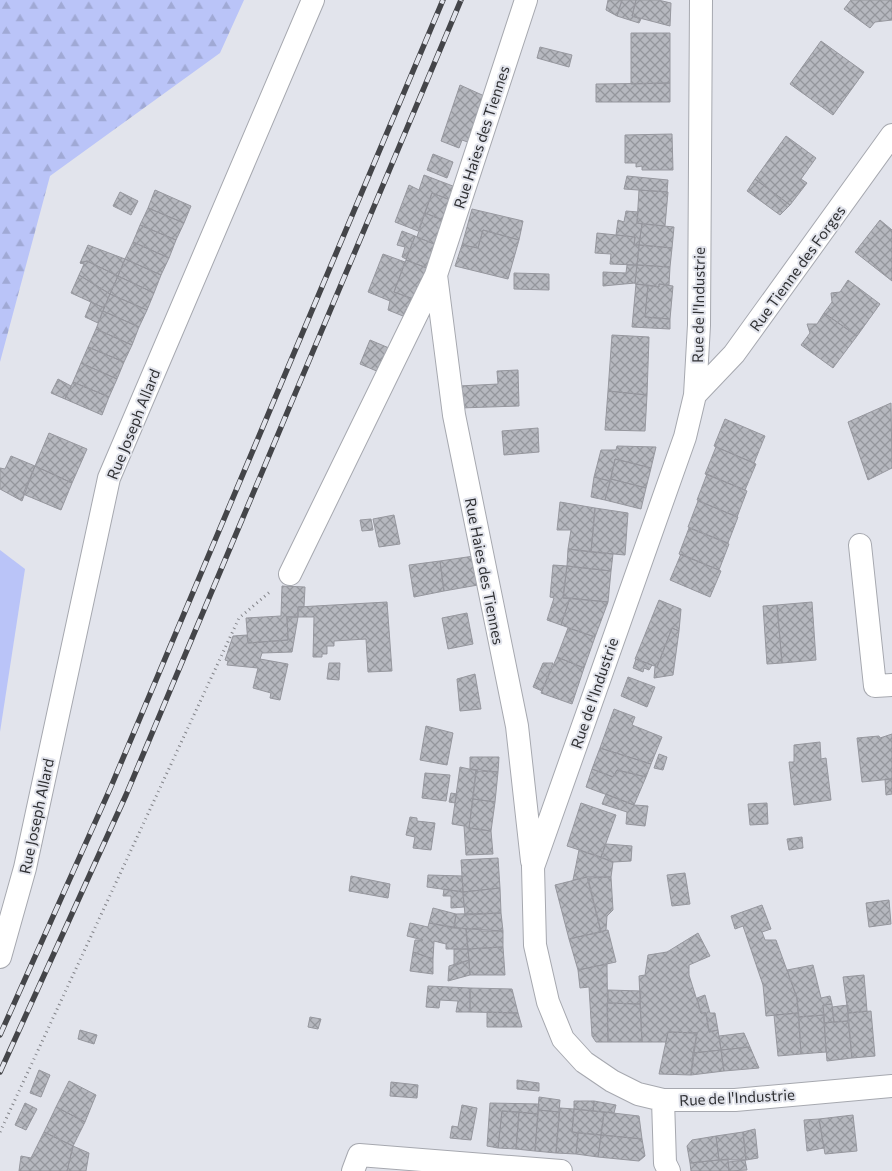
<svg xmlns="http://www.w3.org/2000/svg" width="892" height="1171" font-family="Commissioner,sans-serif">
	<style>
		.green { fill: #bac4f8 }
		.forest { fill: url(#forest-firs) }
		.building { fill: url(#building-cross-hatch); stroke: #96979e }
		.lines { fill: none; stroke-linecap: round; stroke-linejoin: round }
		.street-casing { stroke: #a6a8af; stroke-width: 24 }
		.path { stroke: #838489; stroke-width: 3; stroke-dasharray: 1 4; stroke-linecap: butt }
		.street { stroke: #fff; stroke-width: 22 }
		.rail-casing { stroke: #444549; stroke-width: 5.5 }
		.rail { stroke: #e2e4ec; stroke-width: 4; stroke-dasharray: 11; stroke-linecap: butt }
		.labels { text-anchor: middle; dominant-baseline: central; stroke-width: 4; stroke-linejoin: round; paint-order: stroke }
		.street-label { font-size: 15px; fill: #303134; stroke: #e2e4ec }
	</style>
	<defs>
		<pattern id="forest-firs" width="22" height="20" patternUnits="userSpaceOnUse" patternTransform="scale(1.25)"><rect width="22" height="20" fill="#bac4f8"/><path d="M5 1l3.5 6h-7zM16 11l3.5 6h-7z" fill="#a0a9d5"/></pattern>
		<pattern id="building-cross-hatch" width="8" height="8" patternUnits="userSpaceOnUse" patternTransform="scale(1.25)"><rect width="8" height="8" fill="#b6b8bf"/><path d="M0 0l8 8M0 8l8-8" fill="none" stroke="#94969c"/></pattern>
	</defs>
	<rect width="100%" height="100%" fill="#e2e4ec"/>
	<path class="green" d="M0 550 25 569 0 732Z"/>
	<path class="forest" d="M0 0H244L220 53 50 176 0 362Z"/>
	<path class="building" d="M608 0H622L617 16 606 10Z
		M622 0H636L632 16 641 19 639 23 617 16Z
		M636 0H658L671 3 670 26 632 16Z
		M851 0H892V20L875 22 870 28 844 9Z
		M631 33H670V83L631 84Z
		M821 41 864 72 833 115 790 84Z
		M540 47 572 55 569 67 537 58Z
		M670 83V102H596V84Z
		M460 85 491 99 476 145 462 140 459 148 441 141Z
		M672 134 673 170H642V166L636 167V163H625V135Z
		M786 136 816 158 801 179 807 183 790 205 755 179Z
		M433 154 453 162 447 178 427 170Z
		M424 175 458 188 453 201 432 193 418 231 395 222 409 185 419 190Z
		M627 176 668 180 667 192 624 189Z
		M755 179 790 205 780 215 747 191Z
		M155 190 191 206 184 223 148 208Z
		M639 190 668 192 665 226 637 223Z
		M120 192 138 201 131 215 113 206Z
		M432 193 453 201 445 221 425 213Z
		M148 208 184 223 176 240 140 225Z
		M472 209 523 221 519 240 483 230 478 248 462 245Z
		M626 211 638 212 637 223 642 224 639 245H634L635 237 616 235 618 220 624 222Z
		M425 213 445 221 437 245 417 237Z
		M880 220 892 230V281L855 252Z
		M642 224 674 227 672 248 639 245Z
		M140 225 176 240 169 258 133 242Z
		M483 230 519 240 508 279 455 266 462 245 478 248Z
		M402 231 415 236 406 259 402 257 405 247 397 245Z
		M597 233 635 237 634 245H639L637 265 610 264 611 254 595 253Z
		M415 236 436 245 427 268 406 260Z
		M133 242 169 258 161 275 125 259Z
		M88 245 125 259 118 276 87 261 80 263Z
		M639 245 672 248 670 267 637 265Z
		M383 254 405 262 394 292 416 300 411 312 406 309 403 316 388 310 390 301 368 292Z
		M125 259 161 275 154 293 118 276Z
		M406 260 427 268 416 300 394 292Z
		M87 261 118 276 110 294 79 275 84 264 80 263Z
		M627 265H637L635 283 603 286V272L626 273Z
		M637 265 670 267 669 285 659 284V287L635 284Z
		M514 273 549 274V290L514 289Z
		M79 275 110 294 104 308 71 293Z
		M118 276 154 293 147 310 110 294Z
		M848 280 880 304 857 336 824 313 832 302 831 293 840 292Z
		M636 284 648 285 645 317 670 319V329L632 327Z
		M659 284 673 286 670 319 645 317 648 285 659 287Z
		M110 294 147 310 139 327 103 311Z
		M91 302 104 308 98 323 85 317Z
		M103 311 139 327 132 345 96 329Z
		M824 313 857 336 833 368 801 345 810 333 807 324H817Z
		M96 329 132 345 124 362 88 347Z
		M612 335 649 337 647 395 608 391Z
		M370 340 389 348 379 372 360 364Z
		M88 347 124 362 117 379 81 363Z
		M81 363 117 379 109 397 73 382Z
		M518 370 519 406 460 408 459 386 498 384 497 371Z
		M58 379 71 386 65 399 51 393Z
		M73 382 109 397 102 415 65 399Z
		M608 391 647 395 645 431 605 430Z
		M891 403 892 468 868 480 848 422Z
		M725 419 765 436 754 463 714 446Z
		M538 428 539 452 504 455 502 431Z
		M49 433 87 449 72 483 35 466Z
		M617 446 656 447 651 468 615 459 610 481 594 477 601 450H616Z
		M716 447 756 464 745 490 705 474Z
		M11 456 35 466 22 501 0 489V468L5 469Z
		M615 459 651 468 646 488 611 479Z
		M35 466 72 483 61 510 23 494Z
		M707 474 747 491 737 517 697 500Z
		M594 477 610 481 605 500 591 497Z
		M611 479 646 488 641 509 605 500Z
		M698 501 738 517 728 543 688 527Z
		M560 502 595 508 591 552 568 549 571 530H557Z
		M595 508 628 513 625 555 591 552Z
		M394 515 400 544 379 547 373 519Z
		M371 519 373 530 362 531 360 520Z
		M689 528 729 544 719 570 679 554Z
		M568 549 613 554 611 571 567 566Z
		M681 554 721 571 710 597 670 580Z
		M474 556 478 585 444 591 440 561Z
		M440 561 444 591 414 597 409 565Z
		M553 565 567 566 563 598H570L561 625 547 620 554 598 550 597Z
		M567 566 611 571 608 602 563 598Z
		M282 586 305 587 304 607H298V617H287L288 640 248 643 246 618 281 616Z
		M570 598 608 602 595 637 561 625Z
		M659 600 681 609 679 631 672 628 657 667 635 659Z
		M387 602 392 671 368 672 366 639 334 641V646H327V654H322V657H313L314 617H298V607Z
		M812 602 816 660 782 663 777 605Z
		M777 605 782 663 767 664 763 606Z
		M467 613 473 644 448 649 442 618Z
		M287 617H298L292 652 262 653 260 659 288 664 280 700 270 698 271 693 253 688 258 668 227 665 228 661 225 660 233 636 247 635 248 643 288 640Z
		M568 628 595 637 584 668 557 657Z
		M672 628 679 631 673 675 654 678 655 667H657Z
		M557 657 584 668 572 704 541 693Z
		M636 659 652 665 649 670 644 668 643 672 633 668Z
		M329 663H340L339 680 327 679Z
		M543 663H553L542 691 533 687Z
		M475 674 481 709 460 711 457 679Z
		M628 677 655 687 647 707 621 696Z
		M614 709 635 717 632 725 662 737 651 764 600 748Z
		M426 726 453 733 447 765 420 760Z
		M892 734V779L862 782 857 738 879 736 880 738Z
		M820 742 821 759 826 758 831 800 794 805 789 762H794V745Z
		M600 748 651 764 646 777 617 770 613 777 592 769Z
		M659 754 667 757 663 770 654 768Z
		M470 757H499L498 772 470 769Z
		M460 767 478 771H476L469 828 491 831 493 854 466 855 464 826 452 824Z
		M592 769 613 777 617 770 646 777 634 805 586 787Z
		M476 771 498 772 495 802 473 799Z
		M425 773 450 775 446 801 422 798Z
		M885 779H892V794L886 795Z
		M451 793 457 794 455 803 449 802Z
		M606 794 634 805 648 806 645 826 626 824 627 812 602 804Z
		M473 799 495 802 491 831 469 828Z
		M581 803 616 815 601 857 567 846Z
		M767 803 768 824 750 825 748 804Z
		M410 817 417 818V821L435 823 431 850 413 848 415 837 406 835Z
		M802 837 803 848 789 850 787 839Z
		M606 844 632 846 631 861 613 862 601 857Z
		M579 850 613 862 611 877H587L573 880Z
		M498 858 500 888 463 892 461 860Z
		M685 873 690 904 672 906 667 875Z
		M428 875 462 876 463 892 427 887Z
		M351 876 390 884 388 898 349 891Z
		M587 877 601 932 569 939 555 885Z
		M611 877 613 910 607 916 606 930 601 932 588 878Z
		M500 888 501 913 465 915 463 892Z
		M444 889 463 892 464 907 451 908V896H443Z
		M889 900 891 924 869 927 866 903Z
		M762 905 771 929 762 932 765 940H776L797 998 798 1013 766 1016 763 985 743 926 735 929 731 916Z
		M433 908 456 914 454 928 429 923Z
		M501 913 503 931 454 928 456 914Z
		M410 923 428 927 429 923 466 929 468 949H446V944L434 941 433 959 413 952 415 940H423L407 936Z
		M481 928V931H503V947L468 949 466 929Z
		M608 930 616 962 578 970 569 939Z
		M698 933 710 956 689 965V975L701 1013H706L709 1032 718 1030 721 1050 693 1053 697 1033 668 1032 666 1042H642L639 976 645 975 648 955 667 952Z
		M503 947 505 975H470L468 949Z
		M454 949H468L469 960 454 966Z
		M413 952 433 959V974L410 971Z
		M469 960 470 975 448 981 449 966Z
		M607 964 608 1042H596L592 1036 589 987 580 988 578 970Z
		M813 965 821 998 830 996 832 1004 823 1005 824 1015 799 1017 797 998 787 970Z
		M864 975 867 1011 848 1013 843 977Z
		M428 986 470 988V1012H456L458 1001 440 1000 439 1008 426 1007Z
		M470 988 512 989 518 1013 470 1012Z
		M608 990 641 991 640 1004 608 1003Z
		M705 995 710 1013H715L718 1030 709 1032 706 1013H701L697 998Z
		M607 1003 640 1004 642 1042H608Z
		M832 1004 834 1022 824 1023 823 1005Z
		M848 1005V1021L834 1022 832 1007Z
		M871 1011 875 1056 852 1058 848 1013Z
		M487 1012 518 1013 522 1027H487Z
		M798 1013 801 1054 778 1056 774 1015Z
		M824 1015 826 1052 801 1054 799 1017Z
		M310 1017 321 1019 318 1029 308 1027Z
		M848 1021 852 1058 827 1061 824 1023Z
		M80 1030 97 1035 94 1044 78 1039Z
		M668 1032 697 1033 691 1075 659 1074Z
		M744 1033 750 1047 721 1050 719 1036Z
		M750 1047 759 1068 724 1071 721 1050Z
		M721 1050 724 1071 691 1075 693 1053Z
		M39 1070 50 1075 41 1097 30 1093Z
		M517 1080 539 1083V1091L517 1089Z
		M69 1081 96 1095 85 1122 56 1107Z
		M391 1082 418 1085 417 1098 390 1096Z
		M539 1097 560 1100 559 1112 538 1110Z
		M574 1101H594L593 1111 574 1109Z
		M594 1101 616 1105 614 1113 593 1111Z
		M25 1103 37 1109 26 1130 15 1125Z
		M490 1103 539 1104 538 1114 502 1111 498 1148 487 1146Z
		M462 1105 477 1108 471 1140 450 1138 452 1126 458 1127Z
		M56 1107 85 1122 73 1146 44 1132Z
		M560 1108 574 1109 572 1132 578 1133 576 1154 556 1153Z
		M574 1109 604 1112 601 1135 572 1132Z
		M538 1110 559 1112 556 1153 535 1151Z
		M502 1111 519 1112 516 1149 498 1148Z
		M519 1112 538 1114 535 1151 516 1149Z
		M604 1112 639 1116 642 1139 601 1135Z
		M853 1115 857 1151 825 1154 819 1119Z
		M819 1119 824 1148 807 1151 804 1120Z
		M755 1129 758 1158 746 1160 743 1132Z
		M44 1132 73 1146 67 1171H19L21 1156 31 1158Z
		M743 1132 746 1160H719L716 1136Z
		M578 1133 601 1135 598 1157 576 1154Z
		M601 1135 642 1139 645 1156 639 1161 598 1157Z
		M716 1136 719 1160 690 1163 687 1146 692 1140Z
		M73 1146 89 1153 86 1171H67Z
		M728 1159 729 1171H691L690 1163Z
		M745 1160 747 1170 729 1171 728 1162Z"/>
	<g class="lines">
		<defs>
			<path id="street" d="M701 0 699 325 695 395 685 437 533 867 535 945 548 1002 563 1039 584 1062 612 1081 638 1094 663 1100H735L892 1086
				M436 275 454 415 517 726 532 861
				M695 395 734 354 892 135
				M860 545 875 686 892 685
				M290 574 436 275 526 0
				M0 957 25 868 109 478 313 0
				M663 1100 665 1163 669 1171
				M353 1171 359 1155 561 1171"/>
		</defs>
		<use href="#street" class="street-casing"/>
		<path class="path" d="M0 1132 239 618 271 591"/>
		<use href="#street" class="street"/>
		<defs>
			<path id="rail" d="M0 1035 110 789 443 0
				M0 1072 126 795 461 0"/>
		</defs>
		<use href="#rail" class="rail-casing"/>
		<use href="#rail" class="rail"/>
	</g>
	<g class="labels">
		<g class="street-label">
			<text transform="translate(481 137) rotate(-72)">Rue Haies des Tiennes</text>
			<text transform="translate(797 268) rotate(-54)">Rue Tienne des Forges</text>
			<text transform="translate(698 305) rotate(-89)">Rue de l'Industrie</text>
			<text transform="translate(133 424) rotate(-68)">Rue Joseph Allard</text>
			<text transform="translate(485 571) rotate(79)">Rue Haies des Tiennes</text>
			<text transform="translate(594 693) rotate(-71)">Rue de l'Industrie</text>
			<text transform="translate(36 816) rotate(-78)">Rue Joseph Allard</text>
			<text transform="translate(737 1097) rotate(-3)">Rue de l'Industrie</text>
		</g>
	</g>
</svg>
